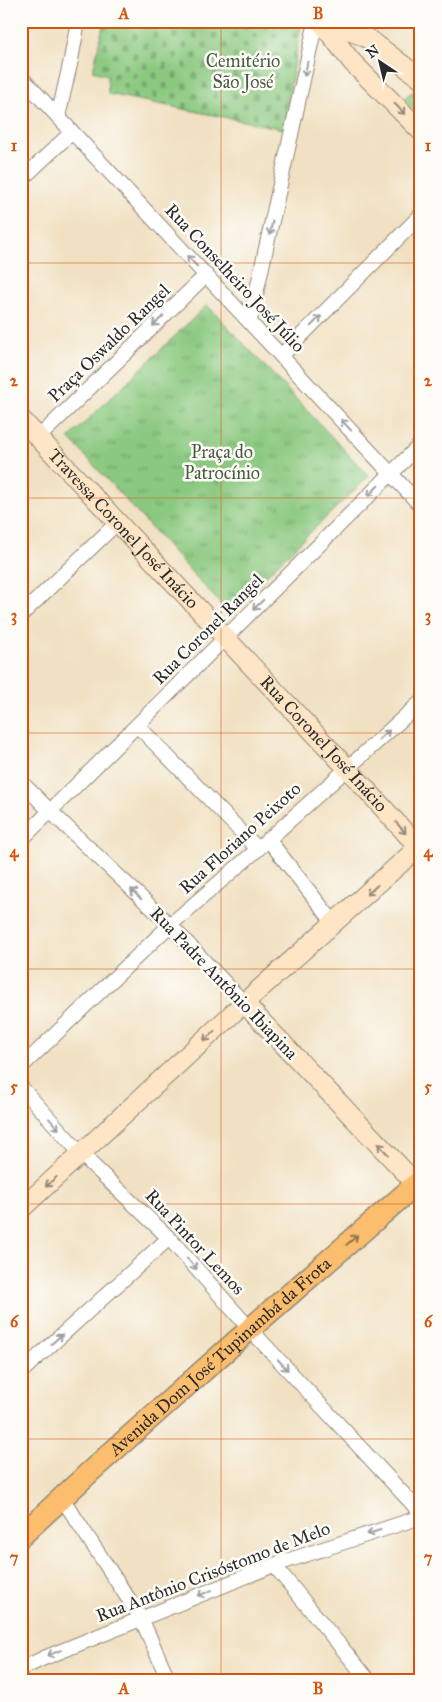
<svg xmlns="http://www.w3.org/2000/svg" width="442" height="1702" font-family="'IM FELL Great Primer',serif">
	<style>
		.cemetery { fill: url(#cemetery-stones); stroke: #5b7a56 }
		.park { fill: url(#park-tufts); stroke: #5b7a56 }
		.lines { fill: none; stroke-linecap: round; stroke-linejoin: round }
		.street-casing { stroke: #8e8676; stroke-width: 16 }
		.secondary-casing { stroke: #8e8676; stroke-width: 21 }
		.primary-casing { stroke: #8e8676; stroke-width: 24 }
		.street { stroke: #fff; stroke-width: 14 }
		.secondary { stroke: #fde5c5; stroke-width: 19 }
		.primary { stroke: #fbbd6e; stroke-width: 21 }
		.oneway { stroke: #a0a0a0 }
		.oneway2 { stroke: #948878 }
		.oneway3 { stroke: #93744c }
		.grid { fill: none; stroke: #d5540f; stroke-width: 1; stroke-opacity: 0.55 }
		.labels { text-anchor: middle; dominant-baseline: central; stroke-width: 5; stroke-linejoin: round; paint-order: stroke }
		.park-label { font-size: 18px; fill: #485a44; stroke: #fdfcf7 }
		.street-label { font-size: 18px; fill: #2b2b2b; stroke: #fdfcf7 }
		.neatline { fill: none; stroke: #d5540f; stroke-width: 2 }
		.grid-label { font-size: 16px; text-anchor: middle; font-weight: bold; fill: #d5540f }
	</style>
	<defs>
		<pattern id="cemetery-stones" width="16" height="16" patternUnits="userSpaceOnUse" patternTransform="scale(1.25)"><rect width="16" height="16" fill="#8bc980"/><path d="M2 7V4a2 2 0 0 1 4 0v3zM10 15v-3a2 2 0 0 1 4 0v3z" fill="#72a369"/></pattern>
		<pattern id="park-tufts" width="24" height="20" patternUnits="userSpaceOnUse" patternTransform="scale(1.25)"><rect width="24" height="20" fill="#8bc980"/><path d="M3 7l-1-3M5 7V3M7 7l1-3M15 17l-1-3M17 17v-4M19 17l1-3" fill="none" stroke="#72a369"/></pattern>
	</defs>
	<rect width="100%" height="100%" fill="#fdfcf7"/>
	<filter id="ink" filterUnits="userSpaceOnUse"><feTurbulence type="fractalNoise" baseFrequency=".02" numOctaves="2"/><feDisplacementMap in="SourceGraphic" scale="10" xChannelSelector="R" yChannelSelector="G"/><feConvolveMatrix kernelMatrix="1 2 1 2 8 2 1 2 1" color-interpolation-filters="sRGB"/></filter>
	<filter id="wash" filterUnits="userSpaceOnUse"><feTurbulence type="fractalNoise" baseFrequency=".0096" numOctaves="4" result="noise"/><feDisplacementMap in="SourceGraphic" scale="20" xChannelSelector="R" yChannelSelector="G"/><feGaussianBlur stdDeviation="1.12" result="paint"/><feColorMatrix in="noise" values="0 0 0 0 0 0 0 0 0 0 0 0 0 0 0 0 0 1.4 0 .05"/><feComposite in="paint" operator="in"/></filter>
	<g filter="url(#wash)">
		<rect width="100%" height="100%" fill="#f1e1c2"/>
		<path class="cemetery" d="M104 21H295L301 25 283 129 108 94 107 75 93 71Z"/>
		<path class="park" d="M417 88 421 90V118L403 99Z
			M207 305 369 476 228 612 69 438Z"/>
	</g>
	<g filter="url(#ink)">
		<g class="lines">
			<defs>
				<path id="street" d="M21 77 421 506
					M58 117 71 60 78 21
					M21 180 72 132
					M250 321 316 21
					M282 355 421 215
					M38 438 206 275
					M21 615 118 522
					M137 725 258 849
					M21 782 50 811 170 925 244 1003
					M268 839 334 923
					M21 840 421 444
					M21 1067 170 925 258 849 421 702
					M21 1087 82 1155 169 1238 250 1329 421 1513
					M21 1372 169 1238
					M62 1498 141 1618 169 1681
					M274 1565 369 1681
					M21 1669 44 1658 274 1565 421 1517"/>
				<g id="secondary">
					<path d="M320 21 352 62 421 131"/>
					<path d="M328 21 369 39 421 79"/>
					<path id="s1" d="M21 419 347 768 421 850"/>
					<path d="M244 1003 421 1189"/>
					<path d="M21 1209 244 1003 421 845"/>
				</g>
				<g id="primary">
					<path id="s2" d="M21 1536 92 1470 250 1329 421 1180"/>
				</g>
			</defs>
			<use href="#street" class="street-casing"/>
			<use href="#secondary" class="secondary-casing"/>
			<use href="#primary" class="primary-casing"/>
			<use href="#street" class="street"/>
			<use href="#secondary" class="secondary"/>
			<use href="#primary" class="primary"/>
		</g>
		<defs><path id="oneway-shaft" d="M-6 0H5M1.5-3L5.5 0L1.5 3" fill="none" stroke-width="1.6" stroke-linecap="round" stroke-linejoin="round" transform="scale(1.25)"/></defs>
		<g class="oneway">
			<use href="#oneway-shaft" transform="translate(306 69) rotate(102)"/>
			<use href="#oneway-shaft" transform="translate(271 228) rotate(102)"/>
			<use href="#oneway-shaft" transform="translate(192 261) rotate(-133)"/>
			<use href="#oneway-shaft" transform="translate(158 321) rotate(136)"/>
			<use href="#oneway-shaft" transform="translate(316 321) rotate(-45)"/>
			<use href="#oneway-shaft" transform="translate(346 425) rotate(-133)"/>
			<use href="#oneway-shaft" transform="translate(373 491) rotate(135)"/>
			<use href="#oneway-shaft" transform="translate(258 605) rotate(135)"/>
			<use href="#oneway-shaft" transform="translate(384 735) rotate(-42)"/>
			<use href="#oneway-shaft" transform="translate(136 894) rotate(-136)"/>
			<use href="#oneway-shaft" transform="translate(54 1124) rotate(48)"/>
			<use href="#oneway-shaft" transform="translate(192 1264) rotate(48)"/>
			<use href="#oneway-shaft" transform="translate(57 1339) rotate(-42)"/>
			<use href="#oneway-shaft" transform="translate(283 1365) rotate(47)"/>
			<use href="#oneway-shaft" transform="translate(374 1532) rotate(162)"/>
			<use href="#oneway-shaft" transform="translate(205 1593) rotate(158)"/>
			<use href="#oneway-shaft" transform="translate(54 1653) rotate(158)"/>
		</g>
		<g class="oneway2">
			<use href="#oneway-shaft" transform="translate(400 109) rotate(45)"/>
			<use href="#oneway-shaft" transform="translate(401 828) rotate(49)"/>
			<use href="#oneway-shaft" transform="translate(372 890) rotate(138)"/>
			<use href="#oneway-shaft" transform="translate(209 1036) rotate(137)"/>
			<use href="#oneway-shaft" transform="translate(383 1149) rotate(-133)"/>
			<use href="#oneway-shaft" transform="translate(51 1182) rotate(138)"/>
		</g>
		<use class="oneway3" href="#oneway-shaft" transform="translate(352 1240) rotate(-41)"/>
	</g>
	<path class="grid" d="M221 21V1681M21 263H421M21 498H421M21 733H421M21 969H421M21 1204H421M21 1439H421"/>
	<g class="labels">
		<g class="park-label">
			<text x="243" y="61">Cemitério<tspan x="243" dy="21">São José</tspan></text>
			<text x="222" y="452">Praça do<tspan x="222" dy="21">Patrocínio</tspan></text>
		</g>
		<g class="street-label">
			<text transform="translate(235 278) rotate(47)">Rua Conselheiro José Júlio</text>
			<text transform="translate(109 343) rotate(-44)">Praça Oswaldo Rangel</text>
			<text stroke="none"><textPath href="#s1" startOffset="150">Travessa Coronel José Inácio</textPath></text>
			<text transform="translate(208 629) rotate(-45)">Rua Coronel Rangel</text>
			<text stroke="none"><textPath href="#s1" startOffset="444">Rua Coronel José Inácio</textPath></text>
			<text transform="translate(240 838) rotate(-42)">Rua Floriano Peixoto</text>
			<text transform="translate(224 983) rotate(46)">Rua Padre Antônio Ibiapina</text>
			<text transform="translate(195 1242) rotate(47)">Rua Pintor Lemos</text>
			<text stroke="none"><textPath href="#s2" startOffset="268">Avenida Dom José Tupinambá da Frota</textPath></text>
			<text transform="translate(213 1572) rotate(-21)">Rua Antônio Crisóstomo de Melo</text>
		</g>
	</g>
	<rect width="442" height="1702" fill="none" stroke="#fdfcf7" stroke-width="55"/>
	<g transform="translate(380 62) rotate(325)" stroke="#fdfcf7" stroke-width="4" paint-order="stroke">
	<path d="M0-4L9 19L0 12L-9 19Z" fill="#2b2b2b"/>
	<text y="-8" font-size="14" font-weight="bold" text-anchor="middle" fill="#2b2b2b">N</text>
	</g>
	<rect x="28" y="28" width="386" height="1646" class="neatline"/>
	<g class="grid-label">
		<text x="124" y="19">A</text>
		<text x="318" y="19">B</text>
		<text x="14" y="151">1</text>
		<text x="428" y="151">1</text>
		<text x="14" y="386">2</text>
		<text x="428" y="386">2</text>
		<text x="14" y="621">3</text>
		<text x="428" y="621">3</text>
		<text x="14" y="857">4</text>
		<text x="428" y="857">4</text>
		<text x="14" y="1092">5</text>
		<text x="428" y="1092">5</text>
		<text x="14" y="1327">6</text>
		<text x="428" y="1327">6</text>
		<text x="14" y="1563">7</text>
		<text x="428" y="1563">7</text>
		<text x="124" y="1694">A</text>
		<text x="318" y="1694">B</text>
	</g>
</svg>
